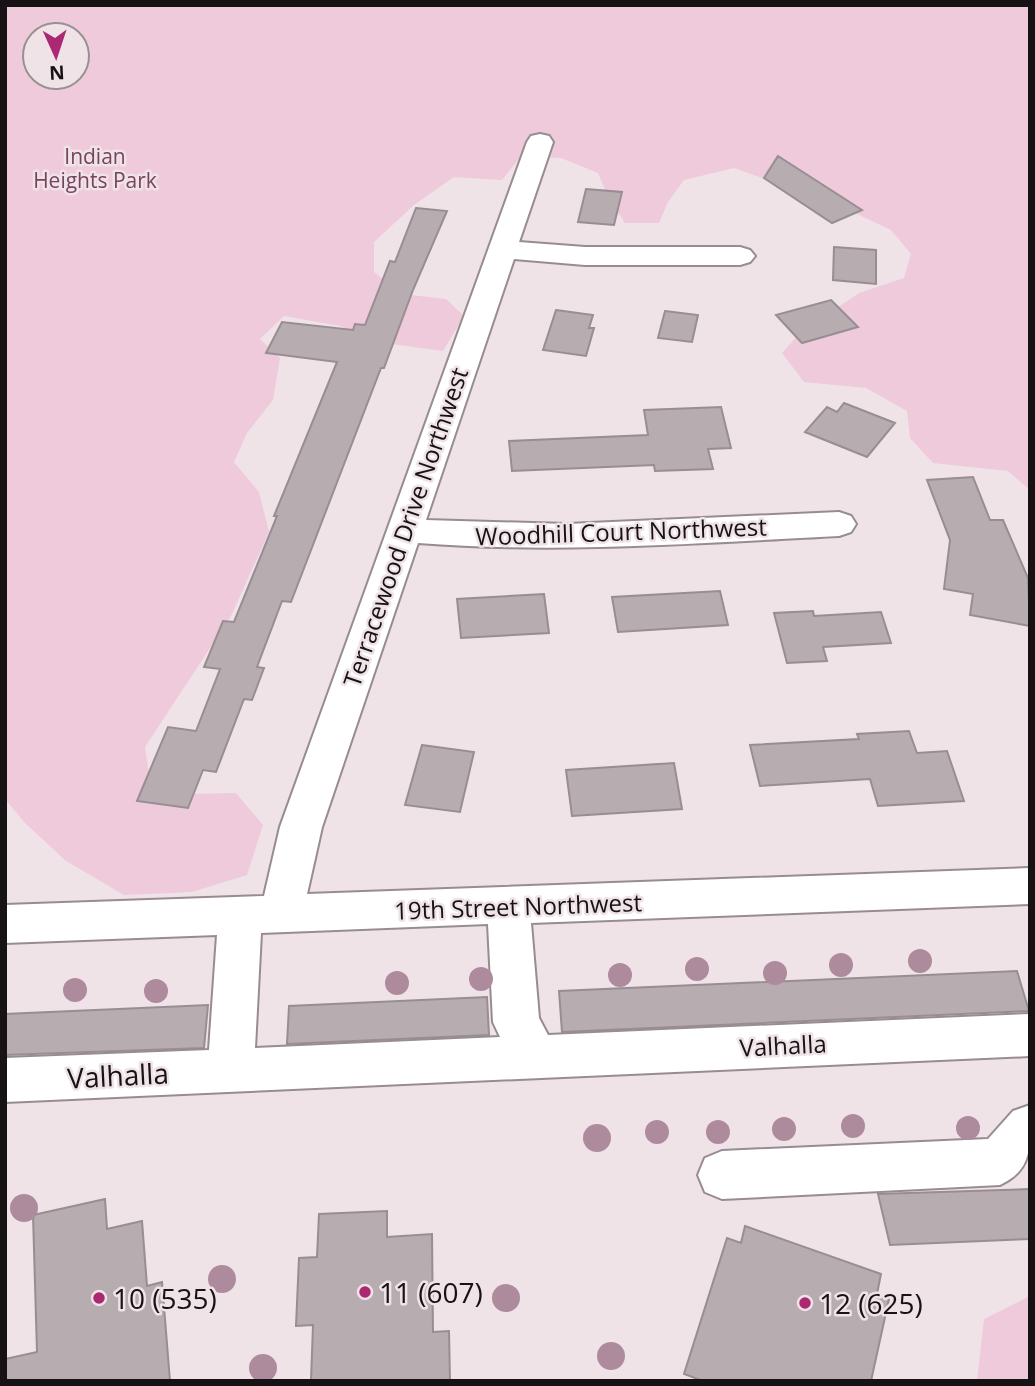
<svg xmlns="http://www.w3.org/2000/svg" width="1035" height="1386" font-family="'Open Sans',sans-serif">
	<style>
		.green { fill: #efcada; fill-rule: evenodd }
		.building { fill: #b7acb0; stroke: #988d92; stroke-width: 2 }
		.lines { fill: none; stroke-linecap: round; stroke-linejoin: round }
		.minor-casing { stroke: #978c91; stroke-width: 4 }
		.minor { fill: #fff; fill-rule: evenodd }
		.tree { fill: #ae8b9c }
		.poi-dot { fill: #ab2873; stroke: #efe3e8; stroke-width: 2.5 }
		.labels { text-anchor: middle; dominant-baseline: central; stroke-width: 5; stroke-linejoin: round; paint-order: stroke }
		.far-park-label { font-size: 21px; fill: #78435d; stroke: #efe3e8 }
		.street-label { font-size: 24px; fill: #171314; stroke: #efe3e8 }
		.near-street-label { font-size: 28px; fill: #171314; stroke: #efe3e8 }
		.near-poi-label { font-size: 28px; fill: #171314; stroke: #efe3e8; text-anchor: start }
	</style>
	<rect width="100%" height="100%" fill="#efe3e8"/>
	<path class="green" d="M5 5H1030V490L1008 471 933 463 910 438 907 411 866 388 804 382 782 353 801 332 859 293 904 278 911 254 891 230 838 205 734 168 684 180 668 202 659 223H625L609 199 598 173 561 158 521 156 502 180 454 177 414 205 374 242V272L402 294 446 299 464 316 443 351 384 343 340 326 284 316 260 339 280 358 273 400 247 433 234 462 259 492 269 532 231 616 145 747 150 781 182 794 236 793 263 825 247 875 192 892 124 895 66 861 25 823 5 799ZM35 35H77V77H35Z
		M1030 1296V1381H977L984 1319Z"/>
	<path class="building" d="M778 156 862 210 832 223 764 178Z
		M586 189 622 192 614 225 578 222Z
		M416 208 447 211 413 290 384 368H381L291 602 282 601 257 667 264 668 252 700 244 699 216 772 203 770 188 808 137 801 168 727 196 731 220 669 204 667 223 621 234 622 277 516H274L337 362 266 353 282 322 353 330 355 324 365 325 390 261 395 262Z
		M834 247 876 250V284L833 280Z
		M831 300 858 327 802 343 776 315Z
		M556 310 593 315 589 328H594L586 356 543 350Z
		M665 311 698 315 692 342 658 338Z
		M844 403 895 423 867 457 805 432 827 407 837 412Z
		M721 407 731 448 708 449 713 469 655 471 654 465 512 471 509 441 648 435 644 410Z
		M973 477 990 520H1003L1028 578 1030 626 970 615 973 594 944 589 950 540 927 480Z
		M720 591 728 625 618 632 612 597Z
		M544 594 549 633 461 638 457 599Z
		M813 611 814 616 881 612 891 643 823 647 827 661 787 663 774 613Z
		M909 731 917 753 947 751 964 801 878 806 870 779 760 786 750 745 859 739 857 734Z
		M422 745 474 752 460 812 405 805Z
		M674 763 682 809 572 816 566 770Z
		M1017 971 1029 1011 562 1032 559 991Z
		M487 997 489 1035 287 1044 289 1006Z
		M208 1005 204 1048 5 1055V1014Z
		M1030 1189V1239L890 1245 878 1194Z
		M105 1199 107 1229 142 1221 147 1286 162 1282 170 1381H5V1359L37 1352 33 1215Z
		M387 1211V1237L432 1234 433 1332 449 1331 450 1381H311L313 1325 296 1326 299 1258 317 1257 319 1214Z
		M745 1226 881 1274 877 1294 889 1299 871 1381H703L684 1374 727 1238 741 1243Z"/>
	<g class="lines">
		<defs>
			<path id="minor" d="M540 134 549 136 553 142 519 242 585 247H740L750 250 755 256 750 262 740 265H585L514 259 426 520 567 524 839 512 851 516 856 524 851 532 839 536C699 543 558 554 418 543L322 827 307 894 1030 868V904L531 923 539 1018 548 1035 1030 1014V1056L5 1102V1058L209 1050 217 935 5 943V905L264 896 280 827 527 142 531 136ZM488 924 493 1022 500 1037 255 1048 261 933Z
				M1030 1105C1030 1142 1035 1169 1000 1185L722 1199 705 1192 698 1175 705 1158 722 1151 988 1139 1013 1111Z"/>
		</defs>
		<use href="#minor" class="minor-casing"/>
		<use href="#minor" class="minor"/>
	</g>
	<g class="tree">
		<circle cx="920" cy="961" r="12"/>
		<circle cx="841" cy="965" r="12"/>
		<circle cx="697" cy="969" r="12"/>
		<circle cx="775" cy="973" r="12"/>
		<circle cx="620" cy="975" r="12"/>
		<circle cx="481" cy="979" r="12"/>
		<circle cx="397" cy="983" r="12"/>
		<circle cx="75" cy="990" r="12"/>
		<circle cx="156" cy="991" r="12"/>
		<circle cx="853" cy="1126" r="12"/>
		<circle cx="968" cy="1128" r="12"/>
		<circle cx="784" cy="1129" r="12"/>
		<circle cx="657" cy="1132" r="12"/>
		<circle cx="718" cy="1132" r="12"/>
		<circle cx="597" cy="1138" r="14"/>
		<circle cx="24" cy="1208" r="14"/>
		<circle cx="222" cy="1279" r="14"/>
		<circle cx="506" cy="1298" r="14"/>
		<circle cx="611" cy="1356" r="14"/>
		<circle cx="263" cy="1368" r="14"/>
	</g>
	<g class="poi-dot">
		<circle cx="365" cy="1292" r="7"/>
		<circle cx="99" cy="1298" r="7"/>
		<circle cx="805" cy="1303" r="7"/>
	</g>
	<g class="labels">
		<g class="far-park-label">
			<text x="95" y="156">Indian<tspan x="95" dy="24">Heights Park</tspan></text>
		</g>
		<g class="street-label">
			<text transform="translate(405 527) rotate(-71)">Terracewood Drive Northwest</text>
			<text transform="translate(621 531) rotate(-2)">Woodhill Court Northwest</text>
			<text transform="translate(518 906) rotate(-2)">19th Street Northwest</text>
			<text transform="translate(783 1045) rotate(-3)">Valhalla</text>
		</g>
		<g class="near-street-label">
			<text transform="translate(118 1075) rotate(-3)">Valhalla</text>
		</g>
		<g class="near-poi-label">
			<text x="379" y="1292">11 (607)</text>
			<text x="113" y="1298">10 (535)</text>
			<text x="819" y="1303">12 (625)</text>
		</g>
	</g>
	<rect width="1035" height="1386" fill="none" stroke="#171314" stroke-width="14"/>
	<g transform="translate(56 56) rotate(177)"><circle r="33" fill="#efe3e8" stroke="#999093" stroke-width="2"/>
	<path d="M0-5L12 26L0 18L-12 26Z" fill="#ab2873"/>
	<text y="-10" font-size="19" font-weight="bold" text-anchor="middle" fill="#171314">N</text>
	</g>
</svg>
